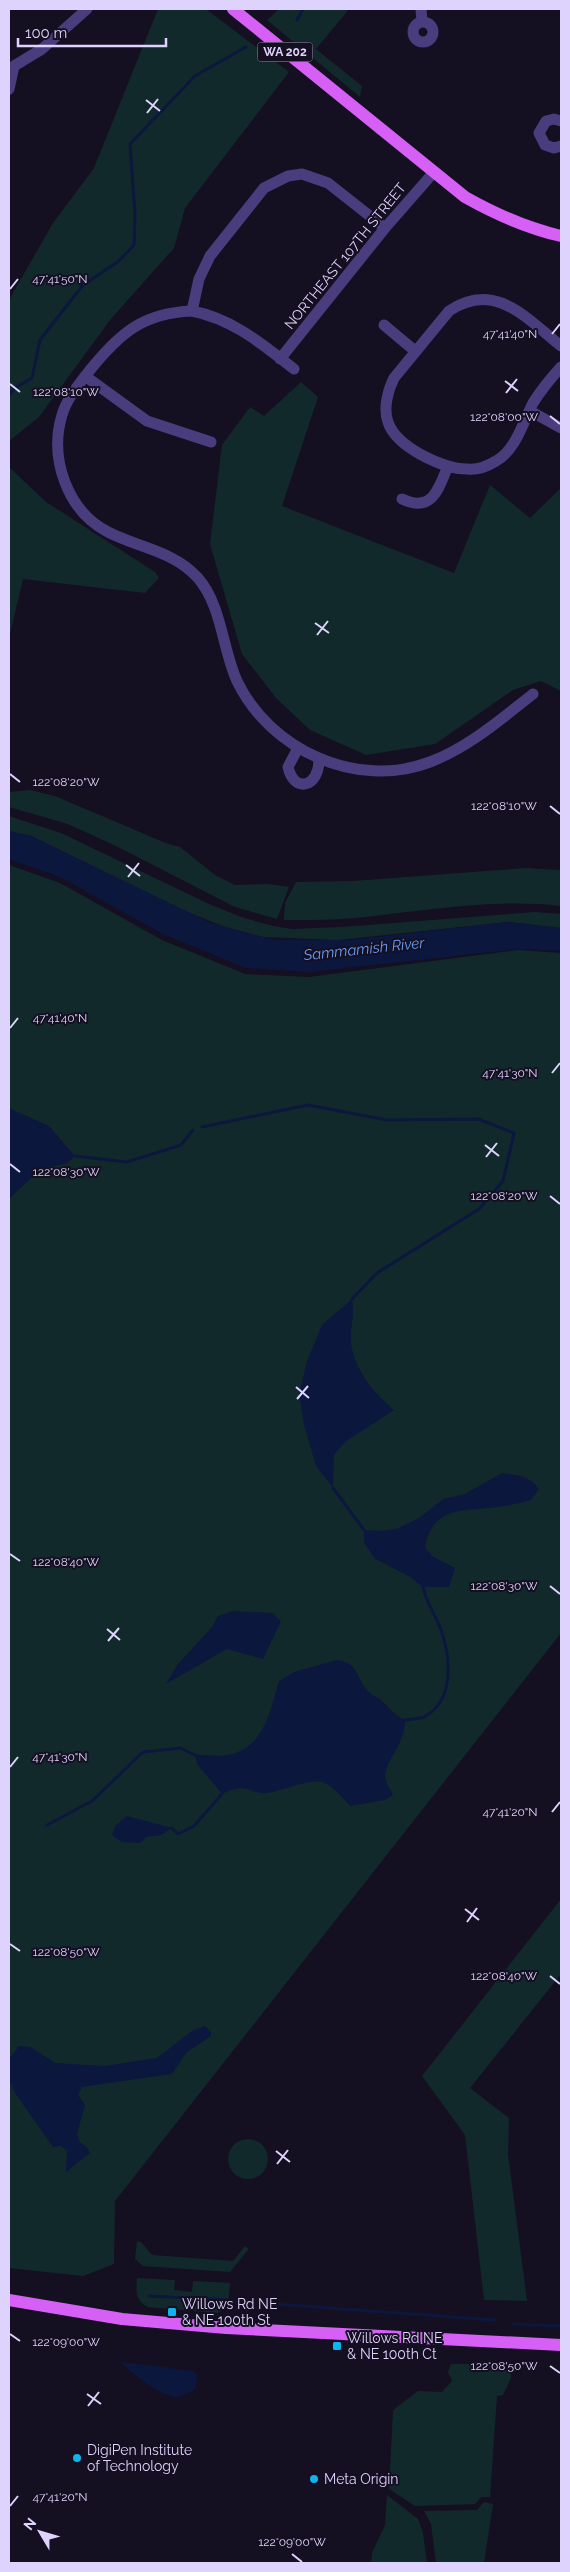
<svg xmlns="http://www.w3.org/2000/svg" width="570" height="2572" font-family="Raleway,sans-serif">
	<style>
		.green { fill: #12292c }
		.water { fill: #0c173e }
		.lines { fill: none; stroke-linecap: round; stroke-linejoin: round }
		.stream { stroke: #0c173e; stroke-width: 3 }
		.minor { stroke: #4a3d7e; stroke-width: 11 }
		.major { stroke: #d660f6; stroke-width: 12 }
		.ticks { fill: none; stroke: #ded3fc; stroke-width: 2 }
		.poi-dot { fill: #0eb4ee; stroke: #150f22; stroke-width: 2 }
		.labels { text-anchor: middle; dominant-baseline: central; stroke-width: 4; stroke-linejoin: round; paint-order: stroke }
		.shield { fill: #150f22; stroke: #a298bb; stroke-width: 1 }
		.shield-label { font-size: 12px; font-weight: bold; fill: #ded3fc }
		.street-label { font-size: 14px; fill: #ded3fc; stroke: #150f22 }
		.poi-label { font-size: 14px; fill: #ded3fc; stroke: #150f22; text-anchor: start }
		.water-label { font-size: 15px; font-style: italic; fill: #679df6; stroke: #150f22 }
		.ticks-label { font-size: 12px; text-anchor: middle; fill: #ded3fc; stroke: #150f22; stroke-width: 4; stroke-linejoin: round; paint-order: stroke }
	</style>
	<rect width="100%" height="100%" fill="#150f22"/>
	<path class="green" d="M158 9H206L289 72 185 208 174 248 110 320 39 417 9 441V300L53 223 94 168Z
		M279 9H349L316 49 362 86 360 97 267 20Z
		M301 382 318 397 282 506 454 573 490 485 530 518 561 488V691L541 681 513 690 435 744 366 755 310 730 276 698 242 654 210 544 222 445 250 407 264 416Z
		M9 467 46 502 155 572 159 578 145 593 23 579 9 638Z
		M30 790 55 796 168 844 180 847 215 875 235 885 268 884 289 887 277 919 235 907 116 846 68 824 9 807V792Z
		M9 816 61 833 209 904 241 917 273 926 292 929 342 927 535 912 561 914V928L508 922 339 940 263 937 225 927 185 911 31 836 9 831Z
		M9 865 60 883 162 940 245 974 309 977 518 950 561 953V1633L115 2201 114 2264 83 2276 9 2268Z
		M525 868 561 870V906C494 898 424 911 356 918 333 920 308 920 284 920L285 903 296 882 353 881Z
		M561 1899V1974L470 2088 509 2118 508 2154 527 2301 484 2300 465 2135 422 2076Z
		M228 2159a20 20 0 1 1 40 0a20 20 0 1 1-40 0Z
		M137 2241 141 2242 152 2255 233 2261 245 2246 249 2249 230 2272 143 2266 135 2259Z
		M137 2278 175 2280 174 2290 192 2292 193 2281 230 2283 228 2304 218 2313 147 2307C135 2299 136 2291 137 2278Z
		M451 2364H510L511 2378 503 2395 497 2396 490 2497H481L475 2504 415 2506 389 2489 393 2410 418 2391 442 2392 452 2381 448 2372Z
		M387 2495 418 2519 423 2533 427 2563H371L372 2553 385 2525Z
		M484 2502 493 2504 484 2563H436L431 2524 424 2511 477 2510Z"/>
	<path class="water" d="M9 831 31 836 211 923 275 940H349L508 922 561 928V951L518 949 309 972 246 968 163 934 60 877 9 859Z
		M9 1108 49 1126 75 1156 66 1164 42 1168 9 1199Z
		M352 1299C355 1317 350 1328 351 1342 354 1370 374 1393 394 1410L345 1442 334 1455 333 1488 316 1466 304 1425 299 1395 307 1361 322 1325Z
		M502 1473C517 1475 530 1476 539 1489L531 1500C517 1504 503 1507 488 1508 457 1511 432 1510 425 1547L432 1556 455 1568 449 1587H423L410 1577 374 1558 364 1542V1530L380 1531 396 1529 419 1518 443 1499 465 1494Z
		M233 1611 272 1613 281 1621 263 1659 227 1649 166 1684 178 1664 212 1627 218 1616Z
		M336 1660C361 1662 356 1682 371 1694 374 1697 378 1697 381 1700 389 1708 395 1715 405 1720 406 1742 386 1760 385 1776 385 1782 390 1789 393 1795L385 1800 350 1806C323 1774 320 1779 283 1789 278 1790 272 1793 267 1793 247 1794 249 1781 222 1794L197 1764 195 1755C205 1754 216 1757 226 1755 264 1750 270 1711 279 1681L294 1672Z
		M127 1816 172 1828 161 1835 146 1837 141 1843 122 1842 112 1835 116 1825Z
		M205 2026 211 2032V2036L186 2053 172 2074 82 2087 78 2095 85 2105 77 2134 80 2142 88 2148 90 2153 66 2172 67 2151 61 2146 53 2147 15 2093 10 2082 9 2059 19 2046 31 2047 55 2063 104 2066 157 2058 192 2031Z
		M120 2362 194 2371 197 2375 196 2388C190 2392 185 2396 178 2397 162 2398 132 2373 120 2362Z"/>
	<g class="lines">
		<path class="stream" d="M297 20 303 9
			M9 395 15 388 32 378 40 340 83 285 119 261 134 245 135 215 130 144 195 76 246 47
			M202 1127 308 1105 387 1120 478 1119 514 1133 503 1181 479 1209 377 1273 352 1299
			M75 1156 127 1162 181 1145 193 1130
			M333 1488 364 1530
			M405 1720C411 1719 419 1719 424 1717 454 1701 451 1660 442 1633 437 1616 427 1606 423 1587
			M47 1825 92 1801 143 1752 180 1748 195 1755
			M172 1828 178 1834 194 1826 222 1794
			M149 2296 228 2300
			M259 2303 495 2320
			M513 2324 561 2326"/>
		<path class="minor" d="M421 9 422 22
			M413 32a10 10 0 1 1 20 0a10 10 0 1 1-20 0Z
			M14 66 42 49 87 9
			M9 89 14 66
			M561 121 554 119 546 121 539 133 545 145 554 148 561 146
			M385 228 328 183 302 174 288 176 264 188 210 256 199 279 192 311C143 313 120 333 90 370 79 384 67 398 62 415 49 458 67 511 108 532 139 548 174 551 198 578 222 606 222 648 237 681 270 750 357 790 430 762 469 747 501 719 533 694
			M192 311C233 319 262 344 294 369
			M384 325 415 351
			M561 346C526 318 495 280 449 311L394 378C388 390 383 408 388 422 396 447 443 469 467 469 477 470 488 466 496 461 516 450 523 422 533 403 541 390 551 378 561 367
			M280 359 385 228 434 172
			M85 376 147 421 211 442
			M530 411 561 428
			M402 499C432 513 438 490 448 466
			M298 748 288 767C294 794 319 787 319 760"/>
		<path class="major" d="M233 9 465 197C497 215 526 228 561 236
			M9 2300 122 2319 226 2328 561 2345"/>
	</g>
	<path class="ticks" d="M146 100 160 111M147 113 158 99M10 289 18 279M552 334 560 324M505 381 518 391M10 384 20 392M506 393 517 379M550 416 560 424M315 623 329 633M317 635 328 621M10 774 20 782M550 806 560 814M126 865 140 876M128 877 139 863M10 1028 18 1018M552 1073 560 1063M485 1145 499 1156M486 1157 497 1143M10 1164 20 1172M550 1196 560 1204M296 1387 309 1398M297 1399 308 1386M10 1554 20 1561M550 1586 560 1594M107 1629 120 1640M108 1641 119 1628M10 1767 18 1757M552 1812 560 1802M465 1909 479 1920M467 1922 477 1908M10 1944 20 1951M550 1976 560 1984M276 2151 290 2162M277 2164 288 2150M10 2334 20 2341M550 2366 560 2373M87 2394 101 2404M88 2406 99 2392M10 2506 18 2496M292 2554 302 2562"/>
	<g class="poi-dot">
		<rect x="167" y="2307" width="10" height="10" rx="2.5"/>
		<rect x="332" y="2341" width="10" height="10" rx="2.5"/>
		<circle cx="77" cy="2458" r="5"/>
		<circle cx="314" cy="2479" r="5"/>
	</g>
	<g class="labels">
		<rect class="shield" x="257.5" y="42.5" width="55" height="19" rx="4"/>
		<g class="shield-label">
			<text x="285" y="52">WA 202</text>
		</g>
		<g class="street-label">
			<text transform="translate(345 256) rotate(-51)">NORTHEAST 107TH STREET</text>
		</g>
		<g class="poi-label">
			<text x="182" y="2304">Willows Rd NE<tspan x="182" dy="16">&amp; NE 100th St</tspan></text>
			<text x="347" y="2338">Willows Rd NE<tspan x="347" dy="16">&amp; NE 100th Ct</tspan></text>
			<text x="87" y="2450">DigiPen Institute<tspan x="87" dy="16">of Technology</tspan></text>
			<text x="324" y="2479">Meta Origin</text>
		</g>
		<g class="water-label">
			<text transform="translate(364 949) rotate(-6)">Sammamish River</text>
		</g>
	</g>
	<g class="ticks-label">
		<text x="60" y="283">47°41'50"N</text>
		<text x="510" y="338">47°41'40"N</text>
		<text x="66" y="396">122°08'10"W</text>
		<text x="504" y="421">122°08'00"W</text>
		<text x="66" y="786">122°08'20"W</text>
		<text x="504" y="810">122°08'10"W</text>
		<text x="60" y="1022">47°41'40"N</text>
		<text x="510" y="1077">47°41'30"N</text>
		<text x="66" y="1176">122°08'30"W</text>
		<text x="504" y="1200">122°08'20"W</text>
		<text x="66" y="1566">122°08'40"W</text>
		<text x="504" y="1590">122°08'30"W</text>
		<text x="60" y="1761">47°41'30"N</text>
		<text x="510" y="1816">47°41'20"N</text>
		<text x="66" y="1956">122°08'50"W</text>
		<text x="504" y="1980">122°08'40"W</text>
		<text x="66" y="2346">122°09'00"W</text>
		<text x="504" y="2370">122°08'50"W</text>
		<text x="60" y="2501">47°41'20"N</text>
		<text x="292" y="2546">122°09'00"W</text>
	</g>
	<rect width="570" height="2572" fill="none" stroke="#ded3fc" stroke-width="20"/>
	<g transform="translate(40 2532) rotate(308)" stroke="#150f22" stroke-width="4" paint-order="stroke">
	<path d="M0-4L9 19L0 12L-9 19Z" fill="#ded3fc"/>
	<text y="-8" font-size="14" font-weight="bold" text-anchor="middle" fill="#ded3fc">N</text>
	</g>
	<path d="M18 38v8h148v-8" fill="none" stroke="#ded3fc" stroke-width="2.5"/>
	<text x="25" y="38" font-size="15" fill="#ded3fc" stroke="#150f22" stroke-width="4" paint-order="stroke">100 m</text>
</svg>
